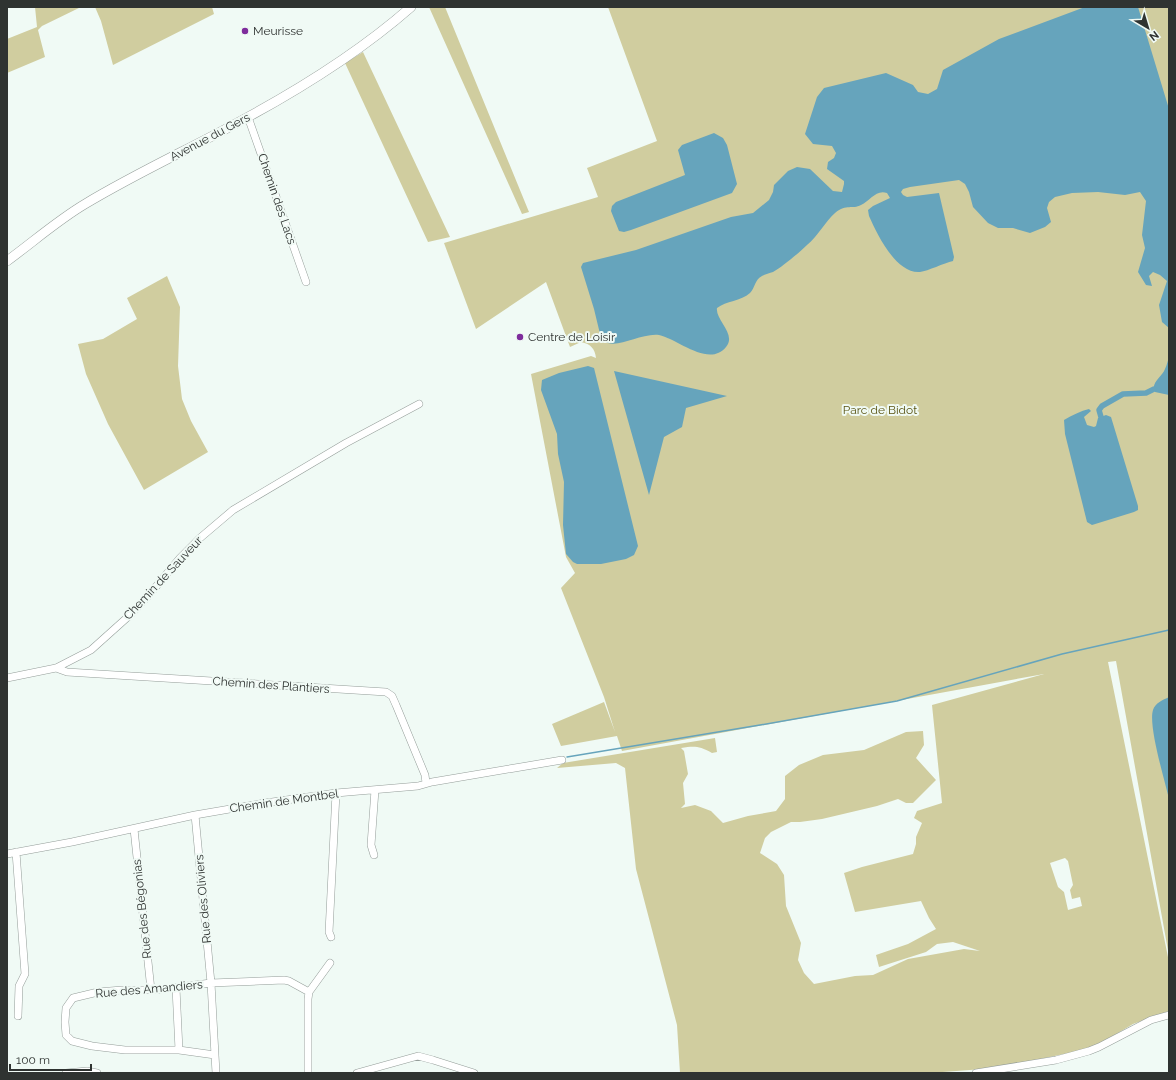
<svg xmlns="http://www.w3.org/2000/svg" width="1176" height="1080" font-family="Raleway,sans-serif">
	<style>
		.green { fill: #d0cd9f; fill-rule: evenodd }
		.water { fill: #66a4bc }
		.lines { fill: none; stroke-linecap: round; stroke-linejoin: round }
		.stream { stroke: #66a4bc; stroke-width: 1.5 }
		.canal { stroke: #66a4bc; stroke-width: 5.5 }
		.minor-casing { stroke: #949d99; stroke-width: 8 }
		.secondary-casing { stroke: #949d99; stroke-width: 10 }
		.minor { stroke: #fff; stroke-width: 7 }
		.secondary { stroke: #fff; stroke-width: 9 }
		.poi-dot { fill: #7e2c9c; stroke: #f0faf5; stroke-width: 1.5 }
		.labels { text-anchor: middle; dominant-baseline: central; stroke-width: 4; stroke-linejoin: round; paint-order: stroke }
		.poi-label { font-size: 12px; fill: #2f3331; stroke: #f0faf5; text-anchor: start }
		.street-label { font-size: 12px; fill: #2f3331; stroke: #f0faf5 }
		.park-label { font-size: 12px; fill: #585312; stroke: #f0faf5 }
	</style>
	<rect width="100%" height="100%" fill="#f0faf5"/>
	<path class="green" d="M35 7H81L42 26 38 30 45 57 7 73V39L37 27Z
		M95 7H212L214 14 113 65 101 21Z
		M429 7H445L529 212 522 214Z
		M608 7H1169V956L1116 661 1108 662 1169 962V1011L1133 1024 1093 1048 997 1068 929 1073H680L677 1025 636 869 625 768 616 763 557 768 563 763 715 738 717 752 712 753C699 746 695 746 681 748L684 751 688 774 683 783 685 804 681 808 695 805 711 811 723 823 748 816 776 811 785 799V776L799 765 823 755 864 750 906 732 923 731 924 745 916 758 936 780 913 803H906L898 799 877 806 822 819 800 822H791L771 832 765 838 760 853 777 864 784 875 786 906 801 943 798 960 804 973 814 984 855 976 873 975 908 959 964 949 980 951 953 942 937 944 926 952 879 967 876 955 908 944 936 929 929 918 921 901 855 912 844 873 862 867 913 854 916 844V837L922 823 914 818 917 811 942 803 932 705 1044 674 622 751 617 736 561 746 552 724 604 702 615 732 604 697 561 588 575 573 566 557 531 374 591 356 596 358C595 349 591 344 581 342L570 347 546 282 476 329 444 243 598 197 587 168 657 141ZM1065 858 1068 861 1073 885 1070 890 1072 899 1080 897 1082 906 1068 910 1064 892 1058 887 1050 863Z
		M363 52 450 237 428 242 345 63Z
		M167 276 180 307 178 366 182 399 191 421 208 452 144 490 108 424 86 374 78 344 103 339 137 319 127 298Z"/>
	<path class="water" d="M1085 7H1138L1169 109V328L1162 322 1159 305 1167 281 1160 275 1153 272 1149 276 1152 286 1146 285 1138 272 1145 248 1142 235 1146 201 1140 192 1125 195 1098 192 1072 193 1055 197 1049 202 1047 208 1051 222 1045 227 1030 233 1013 228H998L988 223 973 207 969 192 965 184 959 180 910 187 903 189 901 192 903 195 907 197 939 193 954 257 953 261C944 263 928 271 920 272 896 274 877 234 869 216L868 210 873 206 890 198 887 193C876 189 870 201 861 205 852 210 847 203 835 213 825 222 818 236 807 245 800 252 782 267 773 272 770 273 765 274 762 276 755 279 755 288 750 293 741 301 726 301 717 308 715 320 737 334 726 347 709 368 678 339 659 335 642 333 621 347 608 343 605 342 603 340 601 338L594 309 581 267 583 263 636 250 731 217 753 213 769 200 773 192 774 185 788 171 797 167 810 169 833 191 842 192 844 184V181L827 169 828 162 834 158 836 153 832 146 813 144 805 134 817 97 824 88 886 73 913 85 918 92 928 94 937 89 943 70 999 39Z
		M714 133 723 138 727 145 737 184 732 193 631 230 624 232 619 231 611 211 612 206 616 202 685 175 678 150 682 145Z
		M1169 356V395L1155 392C1150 383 1162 377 1165 369 1167 365 1168 360 1169 356Z
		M588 366 594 368 638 546 634 555 626 559 601 564H577L573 562 566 554 563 525 564 482 558 454 557 434 541 390 542 380 559 373Z
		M614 371 727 396 686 408 682 427 664 437 649 495Z
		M1089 409 1091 411 1084 417 1087 425 1094 427 1096 426 1098 418 1106 415 1111 417 1138 506V510L1134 512 1092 525 1087 522 1065 434 1064 420C1072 415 1081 411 1089 409Z
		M1169 697V799C1165 781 1148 726 1153 710 1155 703 1163 700 1169 697Z"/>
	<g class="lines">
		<path class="stream" d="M567 757 760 725 897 701 1062 654 1169 630"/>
		<path class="canal" d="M1101 417 1099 410 1102 406 1123 394 1146 393 1154 389"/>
		<defs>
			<path id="minor" d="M248 117 306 282
				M56 668 67 672 386 692 392 696 396 705 425 775 426 783
				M7 678 56 668 91 650 130 615 149 595 180 558 200 538 233 510 346 443 419 404
				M195 815 211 983 216 1073
				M134 829 151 990
				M16 852 25 974 19 986 18 1016
				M7 854 72 842 195 815 265 803 336 793 418 786 432 782 562 760
				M374 855 371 845 375 790
				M331 937 329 932 336 793
				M176 988 179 1050
				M309 992 330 963
				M215 1055 179 1050H125L92 1046 72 1041 66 1035 65 1022 66 1008 73 998 98 992 122 990H154L211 983 284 980 289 981 309 992 308 999V1073
				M66 1073 87 1071 97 1073
				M357 1073 418 1056 433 1060 474 1073
				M976 1073 1056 1060 1089 1051 1099 1047 1151 1020 1169 1015"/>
			<path id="secondary" d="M7 261C33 242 58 220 85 204 138 172 194 147 248 117 305 86 362 50 411 7"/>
		</defs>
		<use href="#minor" class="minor-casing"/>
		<use href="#secondary" class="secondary-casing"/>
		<use href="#minor" class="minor"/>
		<use href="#secondary" class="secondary"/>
	</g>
	<g class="poi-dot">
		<circle cx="245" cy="31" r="4"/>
		<circle cx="520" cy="337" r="4"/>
	</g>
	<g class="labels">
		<g class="poi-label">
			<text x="253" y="31">Meurisse</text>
			<text x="528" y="337">Centre de Loisir</text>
		</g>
		<g class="street-label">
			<text transform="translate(210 137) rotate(-28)">Avenue du Gers</text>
			<text transform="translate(277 199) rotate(71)">Chemin des Lacs</text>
			<text transform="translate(163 578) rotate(-47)">Chemin de Sauveur</text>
			<text transform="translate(271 685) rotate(4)">Chemin des Plantiers</text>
			<text transform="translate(284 801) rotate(-8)">Chemin de Montbel</text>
			<text transform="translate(203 899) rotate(-95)">Rue des Oliviers</text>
			<text transform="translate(142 909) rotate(-96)">Rue des Bégonias</text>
			<text transform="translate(149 989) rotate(-5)">Rue des Amandiers</text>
		</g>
		<g class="park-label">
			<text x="880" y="410">Parc de Bidot</text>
		</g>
	</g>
	<rect width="1176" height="1080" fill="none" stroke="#2f3331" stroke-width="16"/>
	<g transform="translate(1148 28) rotate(142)" stroke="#f0faf5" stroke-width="3" paint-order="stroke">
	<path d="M0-3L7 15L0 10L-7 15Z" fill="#2f3331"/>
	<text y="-6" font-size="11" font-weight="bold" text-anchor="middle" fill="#2f3331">N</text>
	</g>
	<path d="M10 1064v6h81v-6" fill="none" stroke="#2f3331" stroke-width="2"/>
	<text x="16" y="1064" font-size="12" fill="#2f3331" stroke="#f0faf5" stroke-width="3" paint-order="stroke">100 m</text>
</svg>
